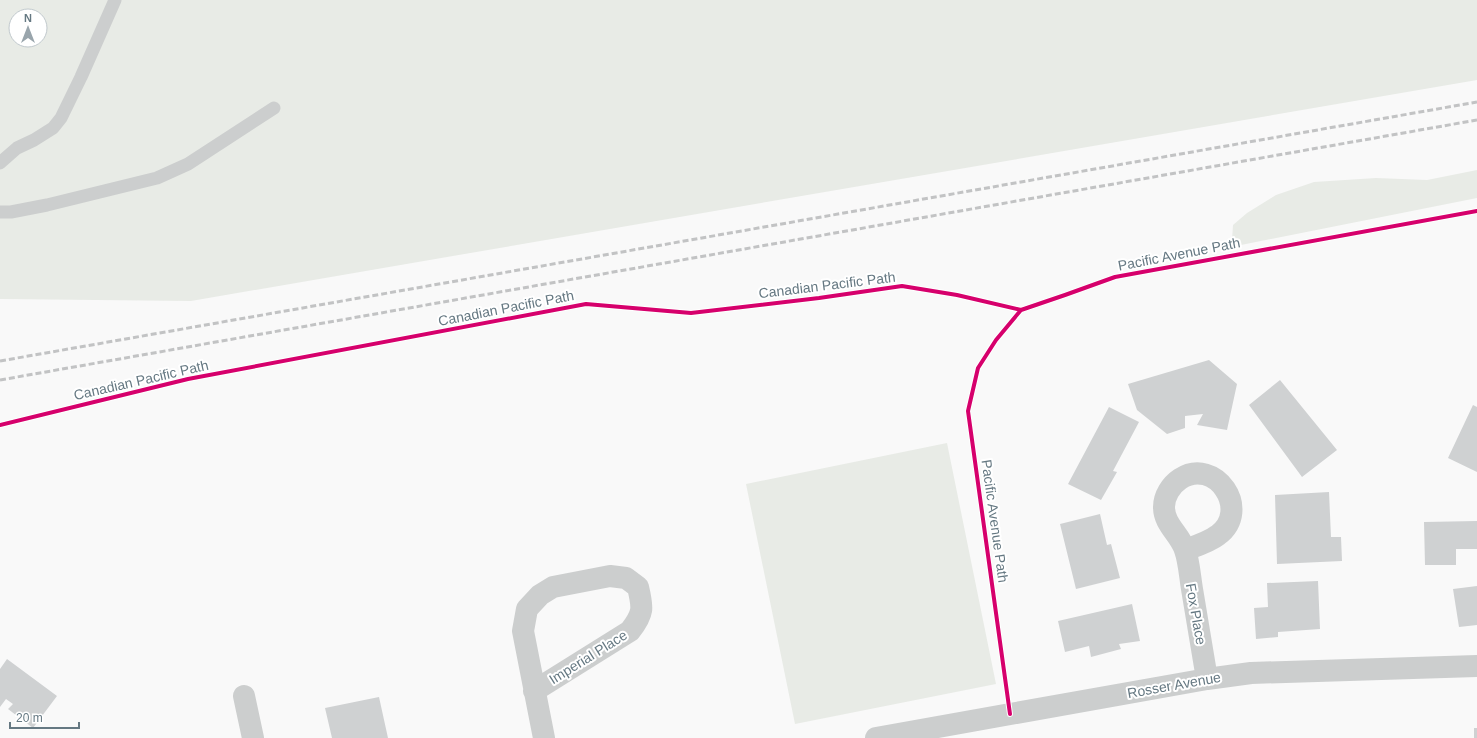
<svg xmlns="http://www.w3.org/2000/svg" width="1477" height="738" font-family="Helvetica,sans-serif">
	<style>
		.green { fill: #e8ebe6; fill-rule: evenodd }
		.building { fill: #cfd1d2 }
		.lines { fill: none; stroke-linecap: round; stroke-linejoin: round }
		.service { stroke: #cccece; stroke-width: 13 }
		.minor { stroke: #cccece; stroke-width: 22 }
		.rail { stroke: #c2c3c4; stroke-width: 3; stroke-dasharray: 6 3; stroke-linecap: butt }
		.cycleway-casing { stroke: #fff; stroke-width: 6 }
		.cycleway { stroke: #d6006c; stroke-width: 4 }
		.labels { text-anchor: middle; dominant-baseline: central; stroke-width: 4; stroke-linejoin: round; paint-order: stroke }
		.street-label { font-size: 14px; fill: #657882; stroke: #fff }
	</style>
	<rect width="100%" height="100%" fill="#f9f9f9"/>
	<path class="green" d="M0 0H1477V80L191 301 0 299ZM16 16H40V40H16Z
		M1477 170V198L1236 246 1232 240 1233 225 1247 213 1276 195 1314 182 1376 178 1427 180Z
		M947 443 996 684 795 724 746 484Z"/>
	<path class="building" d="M1209 360 1237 384 1227 430 1197 425 1203 414 1185 416V428L1167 434 1137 410 1128 384Z
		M1280 380 1337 450 1302 477 1249 405Z
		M1473 405 1477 407V472L1448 458Z
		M1109 407 1139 422 1113 471 1117 472 1101 500 1068 484Z
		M1329 492 1331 537H1341L1342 561 1277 564 1275 495Z
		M1100 514 1107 545 1111 544 1120 578 1076 589 1060 524Z
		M1477 521V549H1456V565H1425L1424 522Z
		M1318 581 1320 629 1278 632V637L1256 639 1254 608 1268 607 1267 583Z
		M1477 586V625L1459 627 1453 589Z
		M1132 604 1140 641 1119 644 1121 649 1091 657 1089 646 1065 652 1058 621Z
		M7 659 57 696 33 728 8 709 13 704 6 699 0 707V669Z
		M379 697 388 738H332L325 708Z
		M1474 728H1477V738H1474Z"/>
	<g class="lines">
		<path class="service" d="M0 163 17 148 34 140 53 128 61 118 81 77 115 0
			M0 212H11L47 205 157 178 188 164 274 108"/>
		<path class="minor" d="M1185 550C1196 546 1209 542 1218 535 1252 510 1215 456 1180 479 1171 485 1164 496 1164 507 1164 525 1180 534 1185 550 1189 561 1190 577 1192 589 1197 619 1202 649 1207 679
			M534 691 630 631C644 613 643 608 638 587L626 578 610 576 553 587 540 595 527 609 523 631 544 738
			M244 696 253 738
			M876 738 1207 679 1251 673 1477 666"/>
		<path class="rail" d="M0 361 1477 102
			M0 380 1477 120"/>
		<defs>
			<path id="cycleway" d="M0 425 188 379 586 304 691 313 819 298 902 286 957 295 1021 310
				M1010 714 968 411 978 368 996 340 1021 310 1065 295 1115 277 1477 211"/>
		</defs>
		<use href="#cycleway" class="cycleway-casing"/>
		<use href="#cycleway" class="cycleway"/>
	</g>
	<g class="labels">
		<g class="street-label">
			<text transform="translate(1179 254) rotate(-11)">Pacific Avenue Path</text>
			<text transform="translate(827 285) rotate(-7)">Canadian Pacific Path</text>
			<text transform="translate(506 308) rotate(-11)">Canadian Pacific Path</text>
			<text transform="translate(141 380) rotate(-13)">Canadian Pacific Path</text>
			<text transform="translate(995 521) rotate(82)">Pacific Avenue Path</text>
			<text transform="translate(1196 614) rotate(80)">Fox Place</text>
			<text transform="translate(588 657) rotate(-32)">Imperial Place</text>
			<text transform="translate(1174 685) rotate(-10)">Rosser Avenue</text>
		</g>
	</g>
	<g transform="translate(28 28)"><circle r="19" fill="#ffffff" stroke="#c1c9cd"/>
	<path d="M0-3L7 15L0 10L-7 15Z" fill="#99a5ac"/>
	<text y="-6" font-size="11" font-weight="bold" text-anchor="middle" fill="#657882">N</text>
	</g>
	<path d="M10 722v6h69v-6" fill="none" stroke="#657882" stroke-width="2"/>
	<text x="16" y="722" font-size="12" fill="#657882" stroke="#ffffff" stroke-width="3" paint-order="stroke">20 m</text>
</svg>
